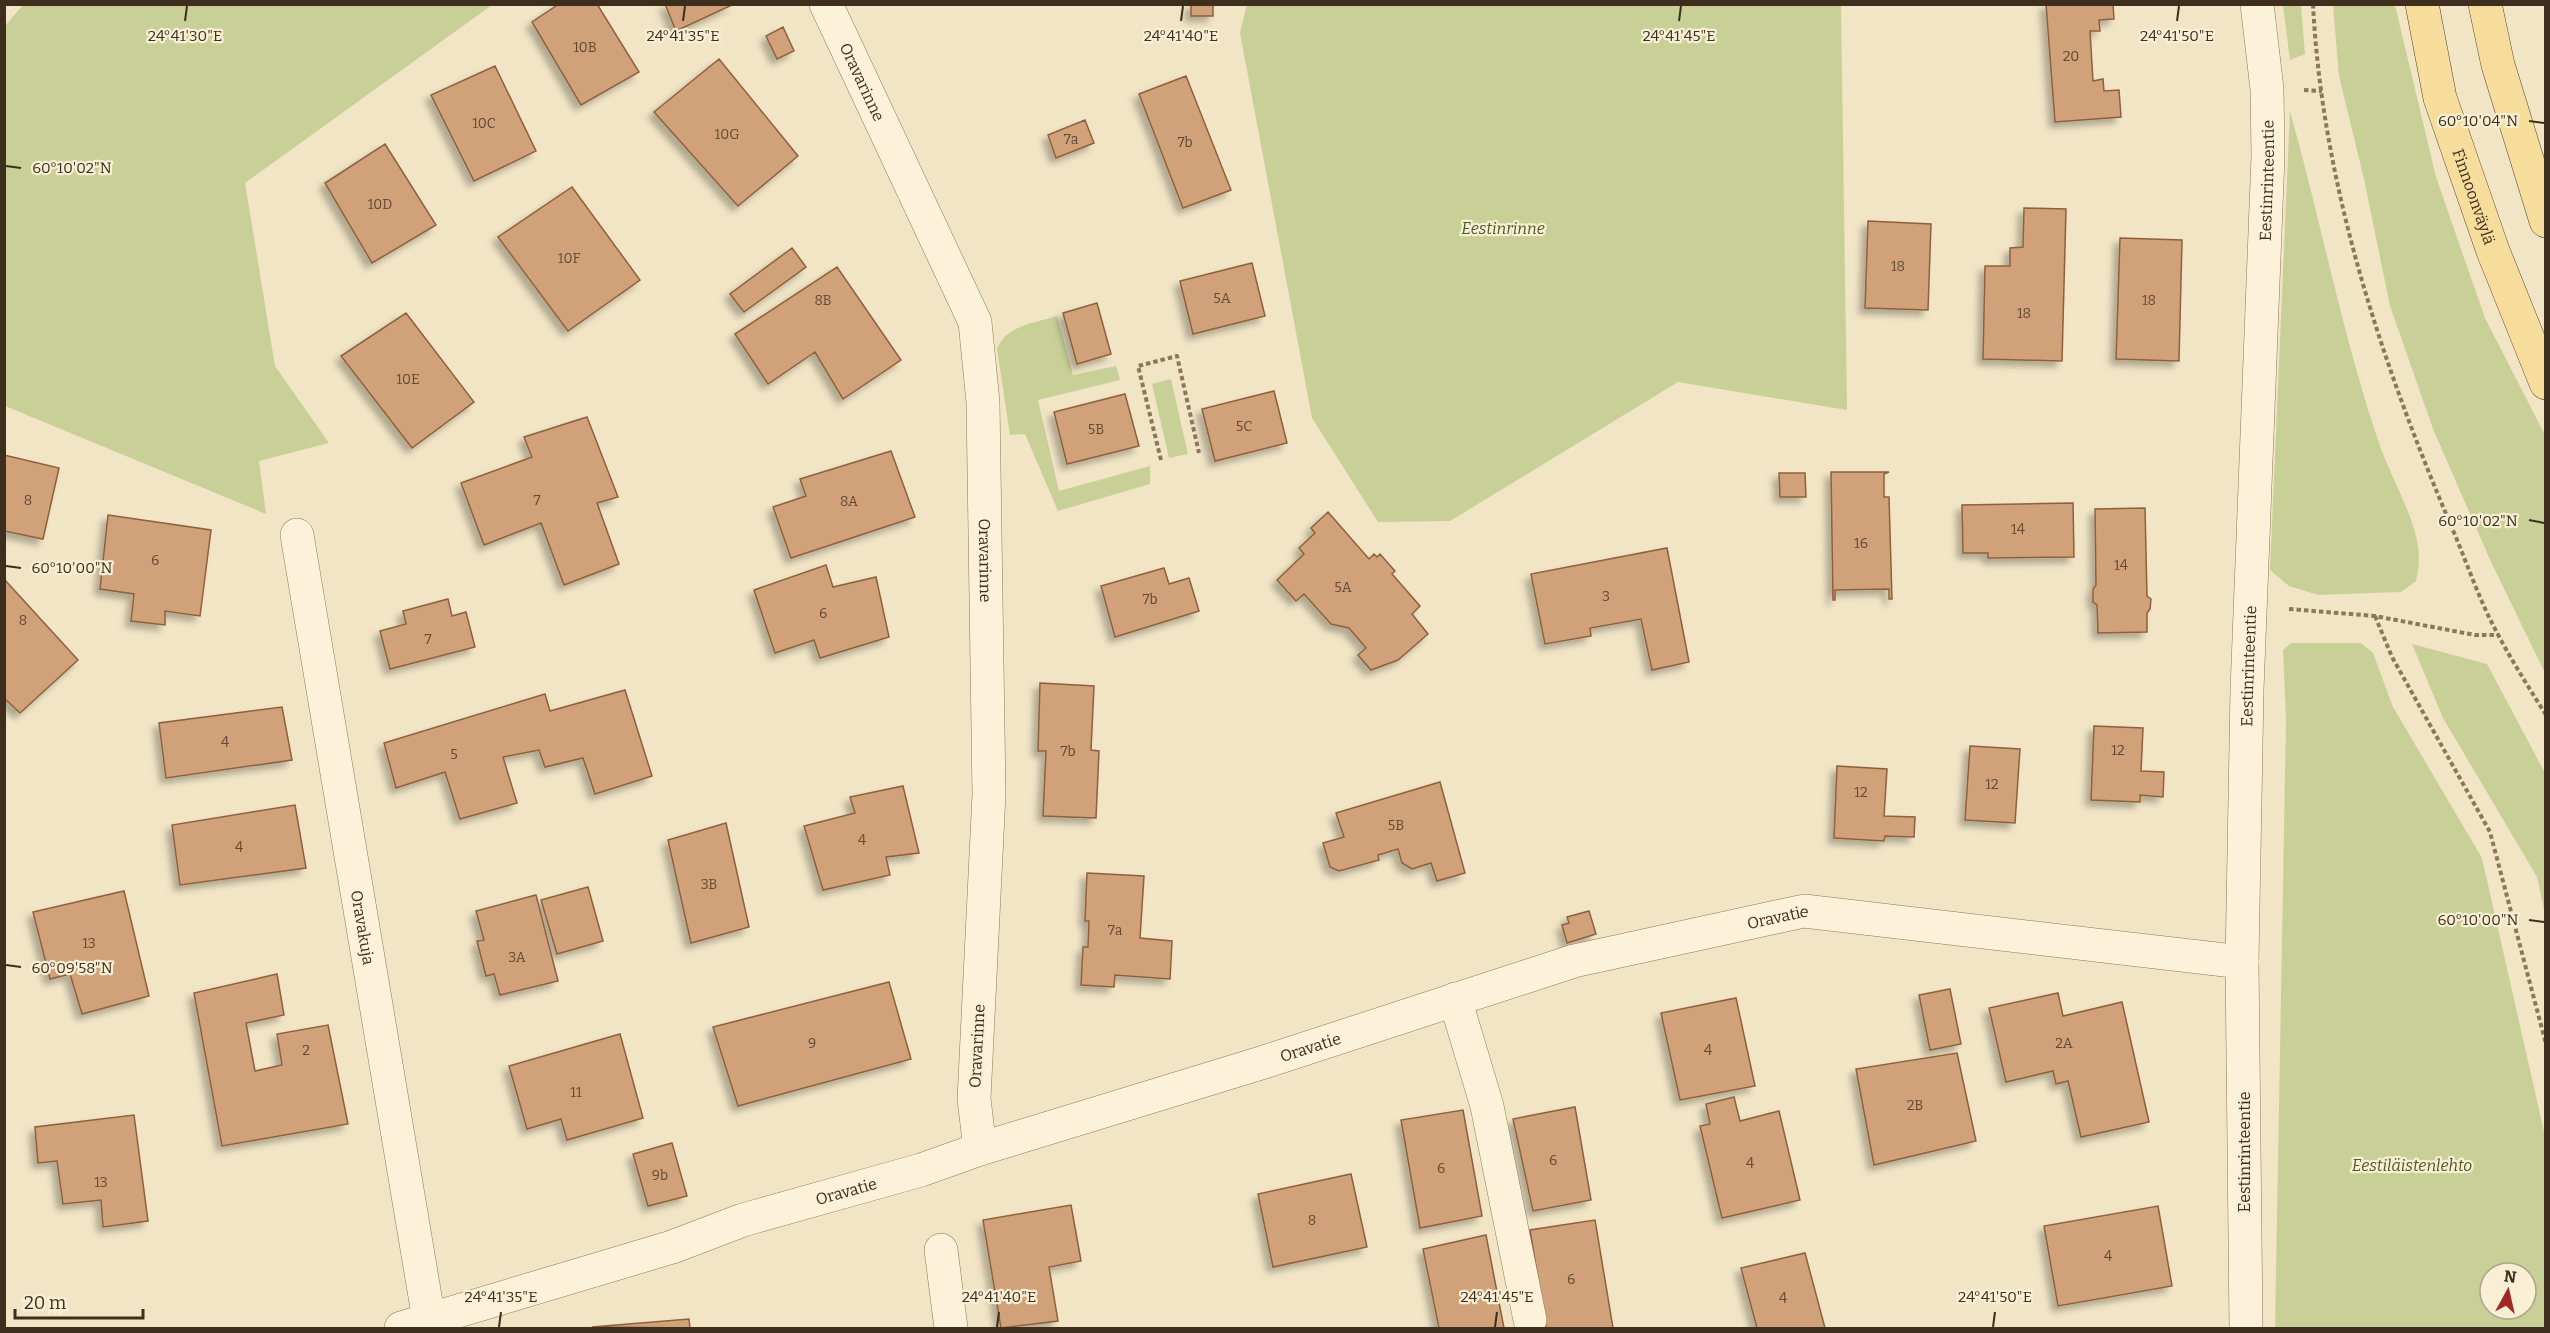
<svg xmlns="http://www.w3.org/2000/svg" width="2550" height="1333" font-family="Bitter,serif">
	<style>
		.green { fill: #c8d098; fill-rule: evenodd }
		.building { fill: #d1a179; stroke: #8e613e; stroke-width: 1.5; filter: url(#shadow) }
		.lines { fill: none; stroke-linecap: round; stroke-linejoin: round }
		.minor-casing { stroke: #8d775a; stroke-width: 34 }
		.major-casing { stroke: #5b452e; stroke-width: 34 }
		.path { stroke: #8d775a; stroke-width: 4; stroke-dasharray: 4.5 3; stroke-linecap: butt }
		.minor { stroke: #fbf2d9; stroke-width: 33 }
		.major { stroke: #f6dd9c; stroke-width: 33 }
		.ticks { fill: none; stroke: #3d2e1e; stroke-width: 2 }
		.labels { text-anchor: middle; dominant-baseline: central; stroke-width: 4.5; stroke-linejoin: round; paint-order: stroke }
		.number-label { font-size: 14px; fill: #624b35 }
		.street-label { font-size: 16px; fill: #3d2e1e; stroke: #f8efd5 }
		.park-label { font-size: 16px; font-style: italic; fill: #4b5a24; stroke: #f8efd5 }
		.ticks-label { font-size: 15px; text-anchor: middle; fill: #3d2e1e; stroke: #f8efd5; stroke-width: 4.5; stroke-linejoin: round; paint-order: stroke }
	</style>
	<defs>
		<filter id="shadow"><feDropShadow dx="-5.5" dy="5.5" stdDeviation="3" flood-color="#0004"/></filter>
	</defs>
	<rect width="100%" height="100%" fill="#f1e5c5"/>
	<path class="green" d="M1247 4 1841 5 1847 410 1678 382 1450 521 1378 522 1312 418 1240 33Z
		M23 5H492L245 183 275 366 329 443 259 461 266 514 5 406 4 27Z
		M2283 5H2301L2305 54 2290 60Z
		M2333 5H2395L2436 177 2485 318 2545 435V673L2491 562 2433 429 2390 306 2364 179 2339 76Z
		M2290 111C2320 218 2341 328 2376 434 2386 467 2405 498 2415 532 2420 550 2420 563 2416 581L2401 592 2318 595 2289 586 2270 570Z
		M1057 316 1073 375 1116 366 1120 380 1038 400 1059 491 1150 466V484L1058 511 1025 434 1010 435 997 349C1006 325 1035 323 1057 316Z
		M1171 379 1188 454 1169 458 1152 384Z
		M2291 643H2361L2373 653 2393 707 2482 858 2545 1136V1328H2275L2286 719 2283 650ZM2490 1273H2526V1309H2490Z
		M2412 644 2487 664 2545 773V914L2537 877 2443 718Z"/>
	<path class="building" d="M559 4H597L639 72 581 105 532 22Z
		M665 4H734L676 31Z
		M1191 4H1213V16H1191Z
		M2046 4H2113L2114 19 2099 20 2100 31H2090L2093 81 2103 79 2104 91 2119 90 2121 117 2055 122Z
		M783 27 794 51 777 59 766 36Z
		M719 59 798 156 738 206 654 112Z
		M495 66 536 151 474 181 431 95Z
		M1186 76 1231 190 1183 208 1139 94Z
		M1085 120 1094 143 1056 158 1048 135Z
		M385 144 436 225 372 263 325 183Z
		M572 187 640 280 568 331 498 237Z
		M2024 208 2066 209 2062 361 1983 359 1985 266H2010V248L2023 247Z
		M1868 221 1931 224 1928 310 1865 308Z
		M2120 238 2182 240 2179 361 2116 359Z
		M792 248 806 267 744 312 730 294Z
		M1252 263 1265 316 1193 334 1180 281Z
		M837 267 901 360 843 399 815 352 768 384 735 334Z
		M1097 303 1111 354 1077 364 1063 313Z
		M406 313 474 402 412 448 341 356Z
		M1274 391 1287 443 1215 461 1202 409Z
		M1125 394 1139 446 1067 464 1054 412Z
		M587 417 618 497 597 503 619 564 564 585 541 523 484 545 461 483 532 457 524 437Z
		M891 451 915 517 791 558 773 507 806 496 800 479Z
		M4 455 59 468 43 539 4 531Z
		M1831 472H1889L1884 474V497H1889L1892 599H1889V589L1835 590V600H1833Z
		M1779 473H1805L1806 497H1780Z
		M2073 503 2074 557 1988 558V553H1963L1962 505Z
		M2145 508 2147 596 2151 599 2150 609 2147 613V632L2098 633 2097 605 2093 602V589L2096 585 2095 509Z
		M1328 512 1369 559 1374 554 1377 557 1380 554 1395 571 1392 574 1420 606 1412 614 1428 634 1398 660 1371 670 1358 655 1366 648 1349 628 1331 624 1304 594 1296 601 1277 580 1304 554 1299 548 1315 533 1311 528Z
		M108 515 211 530 200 616 165 611V625L131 621 134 594 100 589Z
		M1667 548 1689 662 1652 670 1641 619 1590 628 1591 636 1545 644 1531 574Z
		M826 565 833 587 876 577 889 637 820 658 814 640 775 653 754 590Z
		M1164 568 1169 584 1189 578 1199 611 1115 637 1101 586Z
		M4 579 78 660 20 713 4 698Z
		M448 599 452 616 466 612 475 647 390 669 380 631 406 624 403 611Z
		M1040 683 1094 686 1091 750 1099 751 1096 818 1043 816 1046 751H1038Z
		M625 690 652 776 595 794 583 758 545 767 539 750 503 757 517 803 460 819 445 772 396 788 384 743 545 694 550 711Z
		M282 707 292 760 166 778 159 723Z
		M2094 726 2143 728 2141 771 2164 772 2163 797 2140 795V802L2091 800Z
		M1970 746 2020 749 2015 823 1965 820Z
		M1837 766 1887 769 1884 816 1915 817 1914 837 1885 836 1884 841 1834 838Z
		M1440 782 1465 873 1437 881 1431 863 1412 869 1402 863 1398 849 1378 855 1379 860 1339 871 1330 867 1323 843 1344 837 1336 813Z
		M903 786 919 853 886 857 890 875 823 890 804 826 855 813 850 797Z
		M295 805 306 868 180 885 172 825Z
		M726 823 749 927 691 943 668 840Z
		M1087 873 1144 876 1140 938 1172 941 1170 979 1115 975 1114 987 1081 985 1083 947H1088L1089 921H1085Z
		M588 887 603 941 557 954 541 900Z
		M124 891 149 996 82 1014 70 974 50 979 33 912Z
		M536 895 558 981 500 995 494 974 486 976 477 941 484 940 476 911Z
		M1589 911 1596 934 1567 943 1562 925 1569 923 1567 917Z
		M277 974 284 1015 246 1023 255 1071 282 1065 277 1034 328 1025 348 1124 222 1146 194 993Z
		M889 982 911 1059 738 1106 713 1027Z
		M1950 989 1961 1044 1930 1050 1919 995Z
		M2058 993 2063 1016 2122 1002 2149 1122 2081 1137 2068 1081 2056 1084 2053 1071 2006 1082 1989 1008Z
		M1736 998 1755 1086 1680 1100 1661 1013Z
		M620 1034 643 1118 567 1140 561 1119 527 1129 509 1066Z
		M1957 1053 1976 1141 1874 1165 1856 1069Z
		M1734 1097 1740 1121 1779 1111 1800 1200 1722 1218 1700 1126 1710 1124 1706 1104Z
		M1575 1107 1591 1200 1533 1211 1513 1119Z
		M1463 1110 1482 1216 1420 1228 1401 1120Z
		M134 1115 148 1221 103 1227 101 1200 63 1204 57 1161 38 1163 35 1127Z
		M672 1143 687 1196 648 1206 633 1154Z
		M1351 1174 1367 1247 1273 1267 1258 1194Z
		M1071 1205 1081 1261 1049 1267 1058 1321 1001 1328 983 1220Z
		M2158 1206 2172 1286 2058 1306 2044 1226Z
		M1595 1220 1613 1328H1546L1530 1230Z
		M1486 1235 1504 1328H1439L1423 1249Z
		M1805 1253 1825 1328H1757L1741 1268Z
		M689 1319 690 1328 592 1327Z"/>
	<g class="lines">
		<defs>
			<g id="minor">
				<path id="s1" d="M826 4 975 322 983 402 989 794 974 1099 980 1149"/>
				<path id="s2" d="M297 535 429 1320"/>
				<path d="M1455 999 1487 1106 1530 1320"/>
				<path d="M941 1250 951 1328"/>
				<path id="s3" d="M401 1328 672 1247 743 1220 921 1170 980 1149 1261 1063 1574 961 1804 911 2242 962"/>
				<path id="s4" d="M2246 1328 2242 962 2247 690 2268 156 2267 89 2257 4"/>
			</g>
			<g id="major">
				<path id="s5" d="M2422 4 2440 98 2493 251 2546 383"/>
				<path d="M2485 4 2498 65 2546 221"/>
			</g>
		</defs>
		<use href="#minor" class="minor-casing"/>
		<use href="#major" class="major-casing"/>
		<path class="path" d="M2313 4C2322 185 2382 364 2452 528 2465 558 2475 588 2489 617 2505 650 2526 683 2546 715
			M2304 90 2322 91
			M1161 460 1138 366 1177 356 1199 453
			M2289 609 2375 616 2475 635H2498
			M2375 616 2392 657 2490 832 2546 1044"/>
		<use href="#minor" class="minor"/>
		<use href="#major" class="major"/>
	</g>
	<path class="ticks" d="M185 21 187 6M683 21 685 6M1181 21 1183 6M1679 21 1681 6M2177 21 2179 6M2529 121 2544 123M6 166 21 168M2529 520 2544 523M6 566 21 568M2529 920 2544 922M6 965 21 967M499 1327 501 1312M997 1327 999 1312M1495 1327 1497 1312M1993 1327 1995 1312"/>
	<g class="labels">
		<g class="number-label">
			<text x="585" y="47">10B</text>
			<text x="2071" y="56">20</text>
			<text x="484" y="123">10C</text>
			<text x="727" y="134">10G</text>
			<text x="1071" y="139">7a</text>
			<text x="1185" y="142">7b</text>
			<text x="380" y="204">10D</text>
			<text x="569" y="258">10F</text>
			<text x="1898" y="266">18</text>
			<text x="1222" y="298">5A</text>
			<text x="823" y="300">8B</text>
			<text x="2149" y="300">18</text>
			<text x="2024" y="313">18</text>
			<text x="408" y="379">10E</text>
			<text x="1244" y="426">5C</text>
			<text x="1096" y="429">5B</text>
			<text x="28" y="500">8</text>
			<text x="537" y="500">7</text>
			<text x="849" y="501">8A</text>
			<text x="2018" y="529">14</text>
			<text x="1861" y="543">16</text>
			<text x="155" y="560">6</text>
			<text x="2121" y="565">14</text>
			<text x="1343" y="587">5A</text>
			<text x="1606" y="596">3</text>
			<text x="1150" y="599">7b</text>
			<text x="823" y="613">6</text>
			<text x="23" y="620">8</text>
			<text x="428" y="639">7</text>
			<text x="225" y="742">4</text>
			<text x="2118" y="750">12</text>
			<text x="1068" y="751">7b</text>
			<text x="454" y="754">5</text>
			<text x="1992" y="784">12</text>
			<text x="1861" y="792">12</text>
			<text x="1396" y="825">5B</text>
			<text x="862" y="840">4</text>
			<text x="239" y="847">4</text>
			<text x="709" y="884">3B</text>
			<text x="1115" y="930">7a</text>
			<text x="89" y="943">13</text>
			<text x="517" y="957">3A</text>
			<text x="812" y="1043">9</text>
			<text x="2064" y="1043">2A</text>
			<text x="306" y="1050">2</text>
			<text x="1708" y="1050">4</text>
			<text x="576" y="1092">11</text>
			<text x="1915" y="1105">2B</text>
			<text x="1553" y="1160">6</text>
			<text x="1750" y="1163">4</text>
			<text x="1441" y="1168">6</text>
			<text x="660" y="1175">9b</text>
			<text x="101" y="1182">13</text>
			<text x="1312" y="1220">8</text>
			<text x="2108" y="1256">4</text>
			<text x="1571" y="1279">6</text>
			<text x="1783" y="1298">4</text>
		</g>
		<g class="street-label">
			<text stroke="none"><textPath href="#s1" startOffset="86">Oravarinne</textPath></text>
			<text stroke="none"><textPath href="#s4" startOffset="1148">Eestinrinteentie</textPath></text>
			<text stroke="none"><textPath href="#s5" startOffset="200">Finnoonväylä</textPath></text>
			<text stroke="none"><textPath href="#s1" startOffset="590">Oravarinne</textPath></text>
			<text stroke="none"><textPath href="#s4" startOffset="662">Eestinrinteentie</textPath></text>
			<text stroke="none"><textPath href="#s3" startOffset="1438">Oravatie</textPath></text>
			<text stroke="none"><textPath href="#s2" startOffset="398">Oravakuja</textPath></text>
			<text transform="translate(977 1046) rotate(-87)">Oravarinne</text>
			<text stroke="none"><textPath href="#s3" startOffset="952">Oravatie</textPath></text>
			<text transform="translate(2244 1152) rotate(-90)">Eestinrinteentie</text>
			<text stroke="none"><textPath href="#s3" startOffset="466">Oravatie</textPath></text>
		</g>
		<g class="park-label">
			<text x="1503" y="228">Eestinrinne</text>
			<text x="2412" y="1165">Eestiläistenlehto</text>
		</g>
	</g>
	<g class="ticks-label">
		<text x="185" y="41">24°41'30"E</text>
		<text x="683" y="41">24°41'35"E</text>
		<text x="1181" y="41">24°41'40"E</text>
		<text x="1679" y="41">24°41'45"E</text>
		<text x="2177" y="41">24°41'50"E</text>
		<text x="2478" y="126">60°10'04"N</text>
		<text x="72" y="173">60°10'02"N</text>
		<text x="2478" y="526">60°10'02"N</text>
		<text x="72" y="573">60°10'00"N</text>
		<text x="2478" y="925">60°10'00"N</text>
		<text x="72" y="973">60°09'58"N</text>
		<text x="501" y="1302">24°41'35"E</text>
		<text x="999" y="1302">24°41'40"E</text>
		<text x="1497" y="1302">24°41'45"E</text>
		<text x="1995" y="1302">24°41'50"E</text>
	</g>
	<rect width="2550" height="1333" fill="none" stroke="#3d2e1e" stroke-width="12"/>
	<g transform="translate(2508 1291) rotate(8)"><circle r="28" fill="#f8efd5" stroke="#ada28c" stroke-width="1.5"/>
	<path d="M0-4.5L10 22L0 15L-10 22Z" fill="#a02926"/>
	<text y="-9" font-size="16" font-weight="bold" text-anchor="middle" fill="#3d2e1e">N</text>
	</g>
	<path d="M15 1309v9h128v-9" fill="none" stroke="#3d2e1e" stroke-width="3"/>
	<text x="24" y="1309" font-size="18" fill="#3d2e1e" stroke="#f8efd5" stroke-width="4.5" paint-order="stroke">20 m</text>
</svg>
